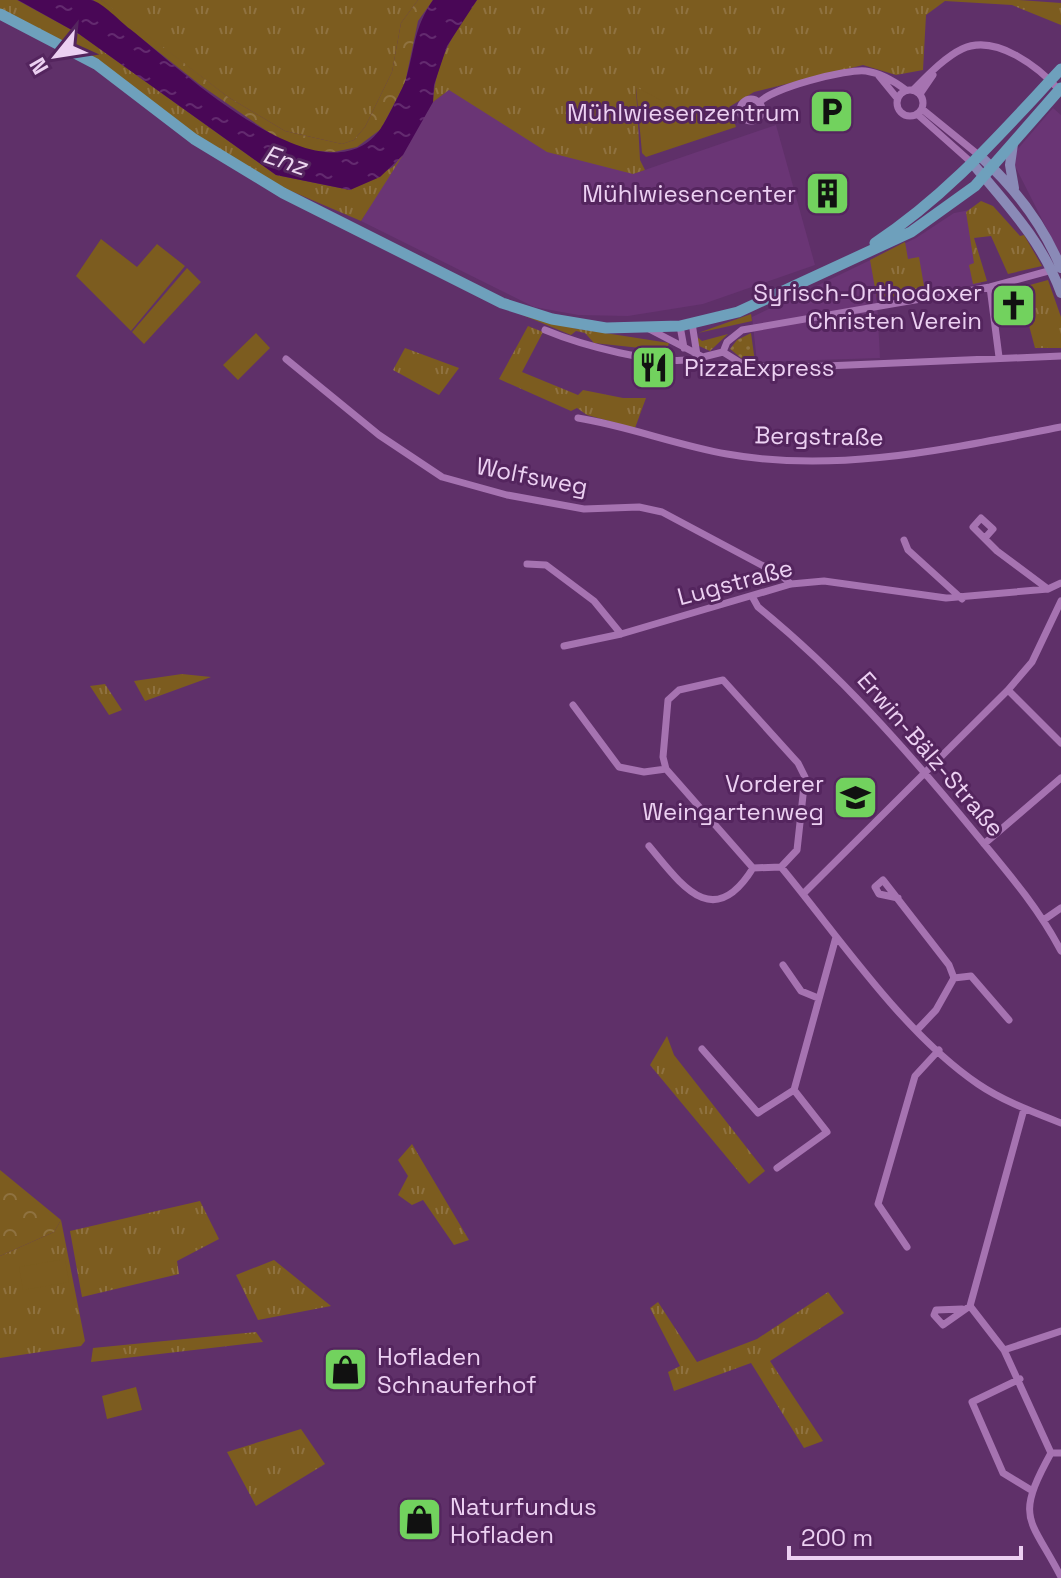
<svg xmlns="http://www.w3.org/2000/svg" width="1061" height="1578" font-family="'Space Grotesk',sans-serif">
	<style>
		.built { fill: #6a3575 }
		.grass { fill: url(#grass-tufts) }
		.forest { fill: url(#forest-crowns) }
		.park { fill: url(#park-dots) }
		.garden { fill: #7c5c1f }
		.water { fill: url(#water-ripples) }
		.lines { fill: none; stroke-linecap: round; stroke-linejoin: round }
		.street { stroke: #a673b1; stroke-width: 7 }
		.secondary { stroke: #8a8ab7; stroke-width: 10 }
		.primary { stroke: #6ea0bc; stroke-width: 11 }
		.labels { text-anchor: middle; dominant-baseline: central; stroke-width: 6; stroke-linejoin: round; paint-order: stroke }
		.poi-label { font-size: 24px; fill: #ecd0f2; stroke: #54255e; text-anchor: end }
		.street-label { font-size: 24px; fill: #ecd0f2; stroke: #54255e }
		.water-label { font-size: 26px; font-style: italic; fill: #edd8f1; stroke: #54255e }
	</style>
	<defs>
		<pattern id="grass-tufts" width="24" height="20" patternUnits="userSpaceOnUse" patternTransform="scale(2)"><rect width="24" height="20" fill="#7c5c1f"/><path d="M3 7l-1-3M5 7V3M7 7l1-3M15 17l-1-3M17 17v-4M19 17l1-3" fill="none" stroke="#8f7240"/></pattern>
		<pattern id="forest-crowns" width="20" height="18" patternUnits="userSpaceOnUse" patternTransform="scale(2)"><rect width="20" height="18" fill="#7c5c1f"/><path d="M2 6a3 3 0 1 1 6 0M12 15a3 3 0 1 1 6 0" fill="none" stroke="#8f7240"/></pattern>
		<pattern id="park-dots" width="8" height="8" patternUnits="userSpaceOnUse" patternTransform="scale(2)"><rect width="8" height="8" fill="#7c5c1f"/><path d="M2 2h.1M6 6h.1" fill="none" stroke="#8f7240" stroke-width="1.8" stroke-linecap="round"/></pattern>
		<pattern id="water-ripples" width="26" height="14" patternUnits="userSpaceOnUse" patternTransform="scale(2)"><rect width="26" height="14" fill="#490756"/><path d="M2 4q2-2 4 0t4 0M15 11q2-2 4 0t4 0" fill="none" stroke="#632a6f"/></pattern>
	</defs>
	<rect width="100%" height="100%" fill="#5f3069"/>
	<path class="built" d="M449 90 633 174 776 125 815 265 703 304 628 316 578 315 534 307 361 221 433 102Z
		M1053 108 1061 115V257L1014 164 1016 151Z
		M970 210 981 284 877 300 880 358 757 362 752 317 916 238 954 213Z"/>
	<path class="grass" d="M0 0H17L79 34 276 175 350 190 393 167 403 155 361 221 263 179 192 132 86 53 0 10Z
		M101 0H418L401 23 392 72 365 127 354 140 342 144 285 131 228 97Z
		M477 0H1019L1061 3V25L1012 5 945 1 926 15 923 70 896 75 863 65 754 92 729 107 691 116 636 88 640 160 645 170 633 174 547 152 449 90 433 102C435 63 454 31 477 0Z
		M981 201 993 206 1020 236 1024 235 1042 266 1008 274 991 236 974 238 987 281 973 284 969 265 974 263 966 212Z
		M905 242 908 259 919 257 925 292 877 299 870 260Z
		M1048 280 1061 317V348H1035L1019 288Z
		M503 307 573 328 669 343 665 354 659 350 594 343 585 333 576 331 571 335Z
		M751 314 752 321 698 333Z
		M528 326 543 332 522 372 578 395 583 390 623 398H646L635 428 587 415 577 408 571 411 499 379Z
		M728 334 710 351 697 345 696 336 702 341Z
		M405 348 459 368 439 395 393 370Z
		M182 674 211 677 145 701 134 681Z
		M105 684 122 710 109 715 90 686Z
		M667 1036 674 1055 765 1171 749 1184 650 1065Z
		M412 1144 469 1240 454 1245 423 1200 412 1205 398 1195 408 1176 398 1160Z
		M200 1201 219 1239 177 1261 179 1274 82 1297 70 1231Z
		M61 1220 85 1341 81 1346 0 1358V1256L54 1232Z
		M274 1260 331 1306 258 1320 236 1275Z
		M828 1292 844 1313 770 1361 823 1441 804 1448 751 1363 674 1391 668 1372 680 1366 650 1308 658 1302 697 1362 757 1339Z
		M256 1332 263 1342 91 1362 93 1348Z
		M301 1429 325 1464 256 1506 227 1452Z"/>
	<path class="forest" d="M93 0H101L122 15 228 97 285 131 342 144 354 140 365 127 392 72 401 23 418 0H433L418 21 405 83 381 129 357 147 334 152 304 150 274 136 199 84Z
		M0 1170 61 1220 54 1232 0 1256Z"/>
	<path class="park" d="M751 333 755 362H746L730 349 737 340Z"/>
	<path class="garden" d="M636 87 691 116 729 107 736 127 646 157 642 153Z
		M101 239 137 267 157 244 185 266 131 331 76 276Z
		M187 268 201 282 144 344 132 332Z
		M256 333 270 348 238 380 223 365Z
		M65 1259 69 1282 23 1290 19 1267Z
		M136 1387 142 1410 107 1419 102 1396Z"/>
	<path class="water" d="M18 0C40 0 69 0 91 0 104 3 119 21 130 29 177 66 325 209 381 128 386 121 404 86 406 79 415 48 414 27 433 0H477L447 46 434 85 433 102 403 155 380 177 350 190 276 175 79 34Z"/>
	<g class="lines">
		<path class="street" d="M879 76 897 98
			M914 89C927 76 945 57 962 49 996 33 1040 68 1061 92
			M897 103a13 13 0 1 1 26 0a13 13 0 1 1-26 0Z
			M920 94 933 75
			M740 110a11 11 0 1 1 22 0a11 11 0 1 1-22 0Z
			M759 103C768 89 849 68 866 71 880 73 894 81 906 90
			M922 109 981 157
			M917 114 972 163
			M990 287 999 357
			M692 323 697 355
			M680 326 684 348
			M649 329 703 357 723 352
			M545 330C581 345 657 366 695 359L697 355
			M723 352 727 342 742 330 990 287 1052 270
			M723 352 744 365 779 368 1061 356
			M286 359 379 435 442 477 507 495 584 509 639 507 662 512 782 576 791 584
			M578 418C628 426 676 445 727 454 839 474 951 448 1061 427
			M985 538 993 529 981 518 973 527 997 551 1048 589
			M904 540 908 550 962 599
			M527 564 546 565 594 601 621 634
			M753 598 758 607C838 672 905 748 971 828 1003 867 1037 905 1061 951
			M564 646 621 634 791 584 824 581 946 598 1048 589 1061 583
			M1008 690 1061 743
			M573 705 619 767 644 772 666 769
			M984 844 1061 778
			M649 846C681 884 713 933 753 868
			M781 867 797 850 805 777 798 763 723 680 679 690 668 700 663 757 666 769 753 868 781 867C839 937 903 1033 978 1084 1003 1101 1033 1112 1061 1123
			M803 894 1008 690 1032 662 1061 601
			M898 898 879 894 875 887 883 880 949 965 954 978 971 976 1009 1020
			M1045 919 1061 908
			M783 965 801 991 818 998
			M918 1029 936 1010 954 978
			M702 1049 758 1113 794 1090
			M1024 1109 970 1306 1004 1350 1051 1453H1061
			M777 1168 827 1132 794 1090 836 937
			M907 1247 878 1204 915 1076 939 1050
			M962 1309 936 1310 934 1315 943 1325 970 1306
			M1004 1350 1061 1331
			M1020 1379 972 1402 1003 1473 1031 1490
			M1051 1453C1014 1520 1030 1517 1061 1577"/>
		<path class="secondary" d="M1013 144 1010 165 1014 188
			M981 157C1015 188 1043 225 1061 268
			M973 164C1008 206 1042 241 1061 293"/>
		<path class="primary" d="M0 14 96 64 194 139 283 193 502 303 552 319 606 328 680 326 738 312 911 232 975 186 1061 88
			M875 243C948 195 1002 132 1061 69"/>
	</g>
	<defs>
		<symbol id="parking-square" viewBox="-11 -11 22 22"><rect x="-9" y="-9" width="18" height="18" rx="4" fill="#72d25e" stroke="#54255e"/><path d="M-3.5-5.5H1a3.5 3.5 0 0 1 0 7H-1V5.5H-3.5ZM-1-3.4V-.6H.8a1.4 1.4 0 0 0 0-2.8Z" fill="#111"/></symbol>
		<symbol id="building-square" viewBox="-11 -11 22 22"><rect x="-9" y="-9" width="18" height="18" rx="4" fill="#72d25e" stroke="#54255e"/><path d="M-4-6H4V6H1V3H-1V6H-4ZM-2.5-4.3h1.7v1.8h-1.7ZM.8-4.3h1.7v1.8H.8ZM-2.5-1h1.7V.8h-1.7ZM.8-1h1.7V.8H.8Z" fill="#111"/></symbol>
		<symbol id="church-square" viewBox="-11 -11 22 22"><rect x="-9" y="-9" width="18" height="18" rx="4" fill="#72d25e" stroke="#54255e"/><path d="M-1.2-6h2.4v3.5h3.3v2.4h-3.3V6h-2.4V-.1h-3.3v-2.4h3.3Z" fill="#111"/></symbol>
		<symbol id="restaurant-square" viewBox="-11 -11 22 22"><rect x="-9" y="-9" width="18" height="18" rx="4" fill="#72d25e" stroke="#54255e"/><path d="M-5-6h1v4h1v-4h1v4h1v-4h1v5L-1.5 .5V6h-2V.5L-5-1ZM5-6V6H3V1.5H1.5Q1.5-4 5-6Z" fill="#111"/></symbol>
		<symbol id="school-square" viewBox="-11 -11 22 22"><rect x="-9" y="-9" width="18" height="18" rx="4" fill="#72d25e" stroke="#54255e"/><path d="M0-5L7-2L0 1L-7-2ZM-4 1L0 2.5L4 1V4Q0 6-4 4Z" fill="#111"/></symbol>
		<symbol id="shop-square" viewBox="-11 -11 22 22"><rect x="-9" y="-9" width="18" height="18" rx="4" fill="#72d25e" stroke="#54255e"/><path d="M-5-2.5h2.3a2.7 3.5 0 0 1 5.4 0H5L5.5 6h-11ZM-1.5-2.5h3a1.5 2.3 0 0 0-3 0Z" fill="#111"/></symbol>
	</defs>
	<g fill-rule="evenodd">
		<use href="#parking-square" x="806" y="86" width="51" height="51"/>
		<use href="#building-square" x="802" y="168" width="51" height="51"/>
		<use href="#church-square" x="988" y="280" width="51" height="51"/>
		<use href="#restaurant-square" x="628" y="342" width="51" height="51"/>
		<use href="#school-square" x="830" y="772" width="51" height="51"/>
		<use href="#shop-square" x="320" y="1344" width="51" height="51"/>
		<use href="#shop-square" x="394" y="1494" width="51" height="51"/>
	</g>
	<g class="labels">
		<g class="poi-label">
			<text x="800" y="112">Mühlwiesenzentrum</text>
			<text x="796" y="193">Mühlwiesencenter</text>
			<text x="982" y="292">Syrisch-Orthodoxer<tspan x="982" dy="28">Christen Verein</tspan></text>
			<text x="684" y="367" text-anchor="start">PizzaExpress</text>
			<text x="824" y="783">Vorderer<tspan x="824" dy="28">Weingartenweg</tspan></text>
			<text x="377" y="1356" text-anchor="start">Hofladen<tspan x="377" dy="28">Schnauferhof</tspan></text>
			<text x="450" y="1506" text-anchor="start">Naturfundus<tspan x="450" dy="28">Hofladen</tspan></text>
		</g>
		<g class="street-label">
			<text transform="translate(819 436) rotate(1)">Bergstraße</text>
			<text transform="translate(532 476) rotate(11)">Wolfsweg</text>
			<text transform="translate(735 582) rotate(-15)">Lugstraße</text>
			<text transform="translate(931 754) rotate(49)">Erwin-Bälz-Straße</text>
		</g>
		<g class="water-label">
			<text transform="translate(285 160) rotate(19)">Enz</text>
		</g>
	</g>
	<g transform="translate(56 56) rotate(240)" stroke="#54255e" stroke-width="6" paint-order="stroke">
	<path d="M0-6L14 30L0 20L-14 30Z" fill="#ecd0f2"/>
	<text y="-12" font-size="22" font-weight="bold" text-anchor="middle" fill="#ecd0f2">N</text>
	</g>
	<path d="M789 1546v12h232v-12" fill="none" stroke="#ecd0f2" stroke-width="4"/>
	<text x="801" y="1546" font-size="24" fill="#ecd0f2" stroke="#54255e" stroke-width="6" paint-order="stroke">200 m</text>
</svg>
